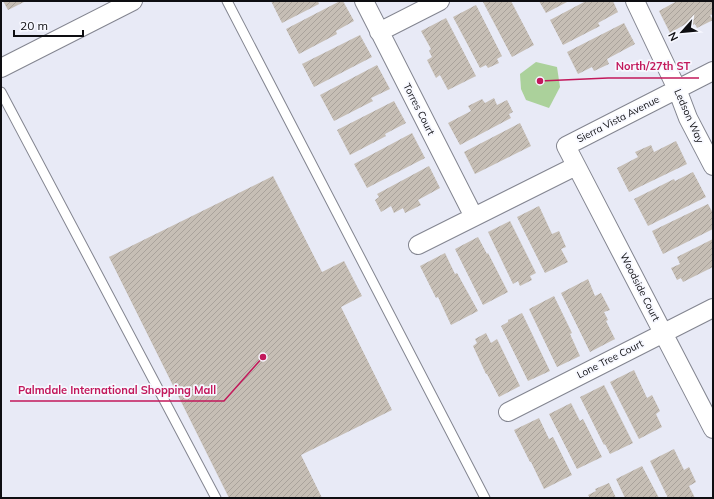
<svg xmlns="http://www.w3.org/2000/svg" width="714" height="499" font-family="Mulish,sans-serif">
	<style>
		.green { fill: #abd19b }
		.building { fill: url(#building-hatch) }
		.lines { fill: none; stroke-linecap: round; stroke-linejoin: round }
		.lane-casing { stroke: #838590; stroke-width: 11 }
		.street-casing { stroke: #838590; stroke-width: 20 }
		.lane { stroke: #fff; stroke-width: 9 }
		.street { stroke: #fff; stroke-width: 18 }
		.labels { text-anchor: middle; dominant-baseline: central; stroke-width: 3.5; stroke-linejoin: round; paint-order: stroke }
		.street-label { font-size: 10px; fill: #0e0e12; stroke: #f7f8ff }
		.leader { fill: none; stroke: #c2185b; stroke-width: 1.5 }
		.callout-dot { fill: #c2185b; stroke: #f7f8ff; stroke-width: 1.5 }
		.callout-label { font-size: 11px; text-anchor: middle; font-weight: bold; fill: #c2185b; stroke: #f7f8ff; stroke-width: 3.5; stroke-linejoin: round; paint-order: stroke }
	</style>
	<defs>
		<pattern id="building-hatch" width="6" height="6" patternUnits="userSpaceOnUse"><rect width="6" height="6" fill="#c6beb5"/><path d="M-1 1l2-2M0 6l6-6M5 7l2-2" fill="none" stroke="#a9a29b"/></pattern>
	</defs>
	<rect width="100%" height="100%" fill="#e8eaf6"/>
	<path class="green" d="M536 62 557 67 560 87 549 108 526 100 521 89 520 74Z"/>
	<path class="building" d="M3 1H26L8 10Z
		M271 1H318L319 4 282 23Z
		M340 1H343L354 21 336 31 337 34 299 54 286 29Z
		M484 1H511L534 45 512 57 483 2Z
		M539 1H569L546 13Z
		M586 1H613L618 12 598 23 600 26 563 45 550 20Z
		M677 1H713V14L710 15 713 20 697 28 695 24 693 25 691 21 670 33 659 11Z
		M476 5 502 56 497 59 499 63 488 68 486 65 480 68 453 17Z
		M446 18 476 76 448 90 440 75 436 78 427 60 432 57 429 51 431 49 421 31Z
		M624 23 635 44 607 59 609 64 594 71 592 67 578 74 567 52Z
		M360 35 372 57 314 87 302 64Z
		M377 65 390 89 371 98 373 101 334 121 320 95Z
		M494 98 497 105 507 100 513 112 509 114 511 118 460 145 448 123 471 111 468 106 482 99 485 103Z
		M394 101 406 123 385 134 386 136 350 155 337 130Z
		M520 123 531 146 475 174 464 152Z
		M412 133 425 158 367 188 354 164Z
		M676 141 687 164 629 192 617 168 638 157 635 152 651 145 654 152Z
		M429 166 440 188 418 200 421 205 405 213 403 208 394 213 391 206 381 212 375 200 379 197 377 194Z
		M693 172 706 197 648 226 634 199 674 179 675 181Z
		M273 176 322 272 344 261 362 296 341 307 392 410 301 455 322 498H229L109 257Z
		M708 204 713 213V229L663 254 652 231Z
		M539 206 552 234 559 231 566 247 561 249 568 262 545 273 517 217Z
		M510 221 536 273 530 276 532 280 520 286 518 281 513 284 488 232Z
		M478 237 487 254 488 253 508 292 483 305 455 249Z
		M713 239V267L683 282 681 278 677 280 671 268 680 264 677 257Z
		M445 253 455 274 457 273 478 311 451 325 438 297 436 298 420 266Z
		M588 279 595 296 601 293 610 310 604 312 608 320 606 321 615 339 590 352 561 293Z
		M554 296 572 333 570 334 580 356 557 367 529 309Z
		M522 313 550 371 528 381 501 326 508 322V320Z
		M486 333 491 343 497 339 520 386 499 397 487 374H486L473 346 477 343 475 339Z
		M634 370 647 398 652 395 660 411 656 414 662 427 639 439 610 382Z
		M604 385 633 443 610 454 605 444 604 445 580 397Z
		M571 403 580 421 583 419 602 457 577 469 549 414Z
		M539 418 549 439 553 437 572 475 544 489 531 462H530L514 430Z
		M674 449 684 470 689 467 696 482 689 486 695 498H668L650 461Z
		M642 466 659 498H625L616 479Z
		M609 483 616 498H590L588 495 596 491 595 489Z"/>
	<g class="lines">
		<defs>
			<path id="lane" d="M227 1 485 498
				M1 92 216 498"/>
			<path id="street" d="M364 1 474 217
				M635 1 677 89 688 118 713 166
				M379 32 440 1
				M1 68 133 1
				M713 71 566 146 713 429
				M418 245 576 166
				M508 412 713 308"/>
		</defs>
		<use href="#lane" class="lane-casing"/>
		<use href="#street" class="street-casing"/>
		<use href="#lane" class="lane"/>
		<use href="#street" class="street"/>
	</g>
	<g class="labels">
		<g class="street-label">
			<text transform="translate(419 109) rotate(63)">Torres Court</text>
			<text transform="translate(689 116) rotate(66)">Ledson Way</text>
			<text transform="translate(618 119) rotate(-27)">Sierra Vista Avenue</text>
			<text transform="translate(640 287) rotate(63)">Woodside Court</text>
			<text transform="translate(610 359) rotate(-27)">Lone Tree Court</text>
		</g>
	</g>
	<path class="leader" d="M540 81L608 78H699M263 357L224 401H10"/>
	<g class="callout-dot">
		<circle cx="540" cy="81" r="4"/>
		<circle cx="263" cy="357" r="4"/>
	</g>
	<g class="callout-label">
		<text x="653" y="70">North/27th ST</text>
		<text x="117" y="394">Palmdale International Shopping Mall</text>
	</g>
	<rect width="714" height="499" fill="none" stroke="#0e0e12" stroke-width="4"/>
	<g transform="translate(682 32) rotate(243)" stroke="#f7f8ff" stroke-width="3" paint-order="stroke">
	<path d="M0-3L7 15L0 10L-7 15Z" fill="#0e0e12"/>
	<text y="-6" font-size="11" font-weight="bold" text-anchor="middle" fill="#0e0e12">N</text>
	</g>
	<path d="M14 30v6h69v-6" fill="none" stroke="#0e0e12" stroke-width="2"/>
	<text x="20" y="30" font-size="12" fill="#0e0e12" stroke="#f7f8ff" stroke-width="3" paint-order="stroke">20 m</text>
</svg>
